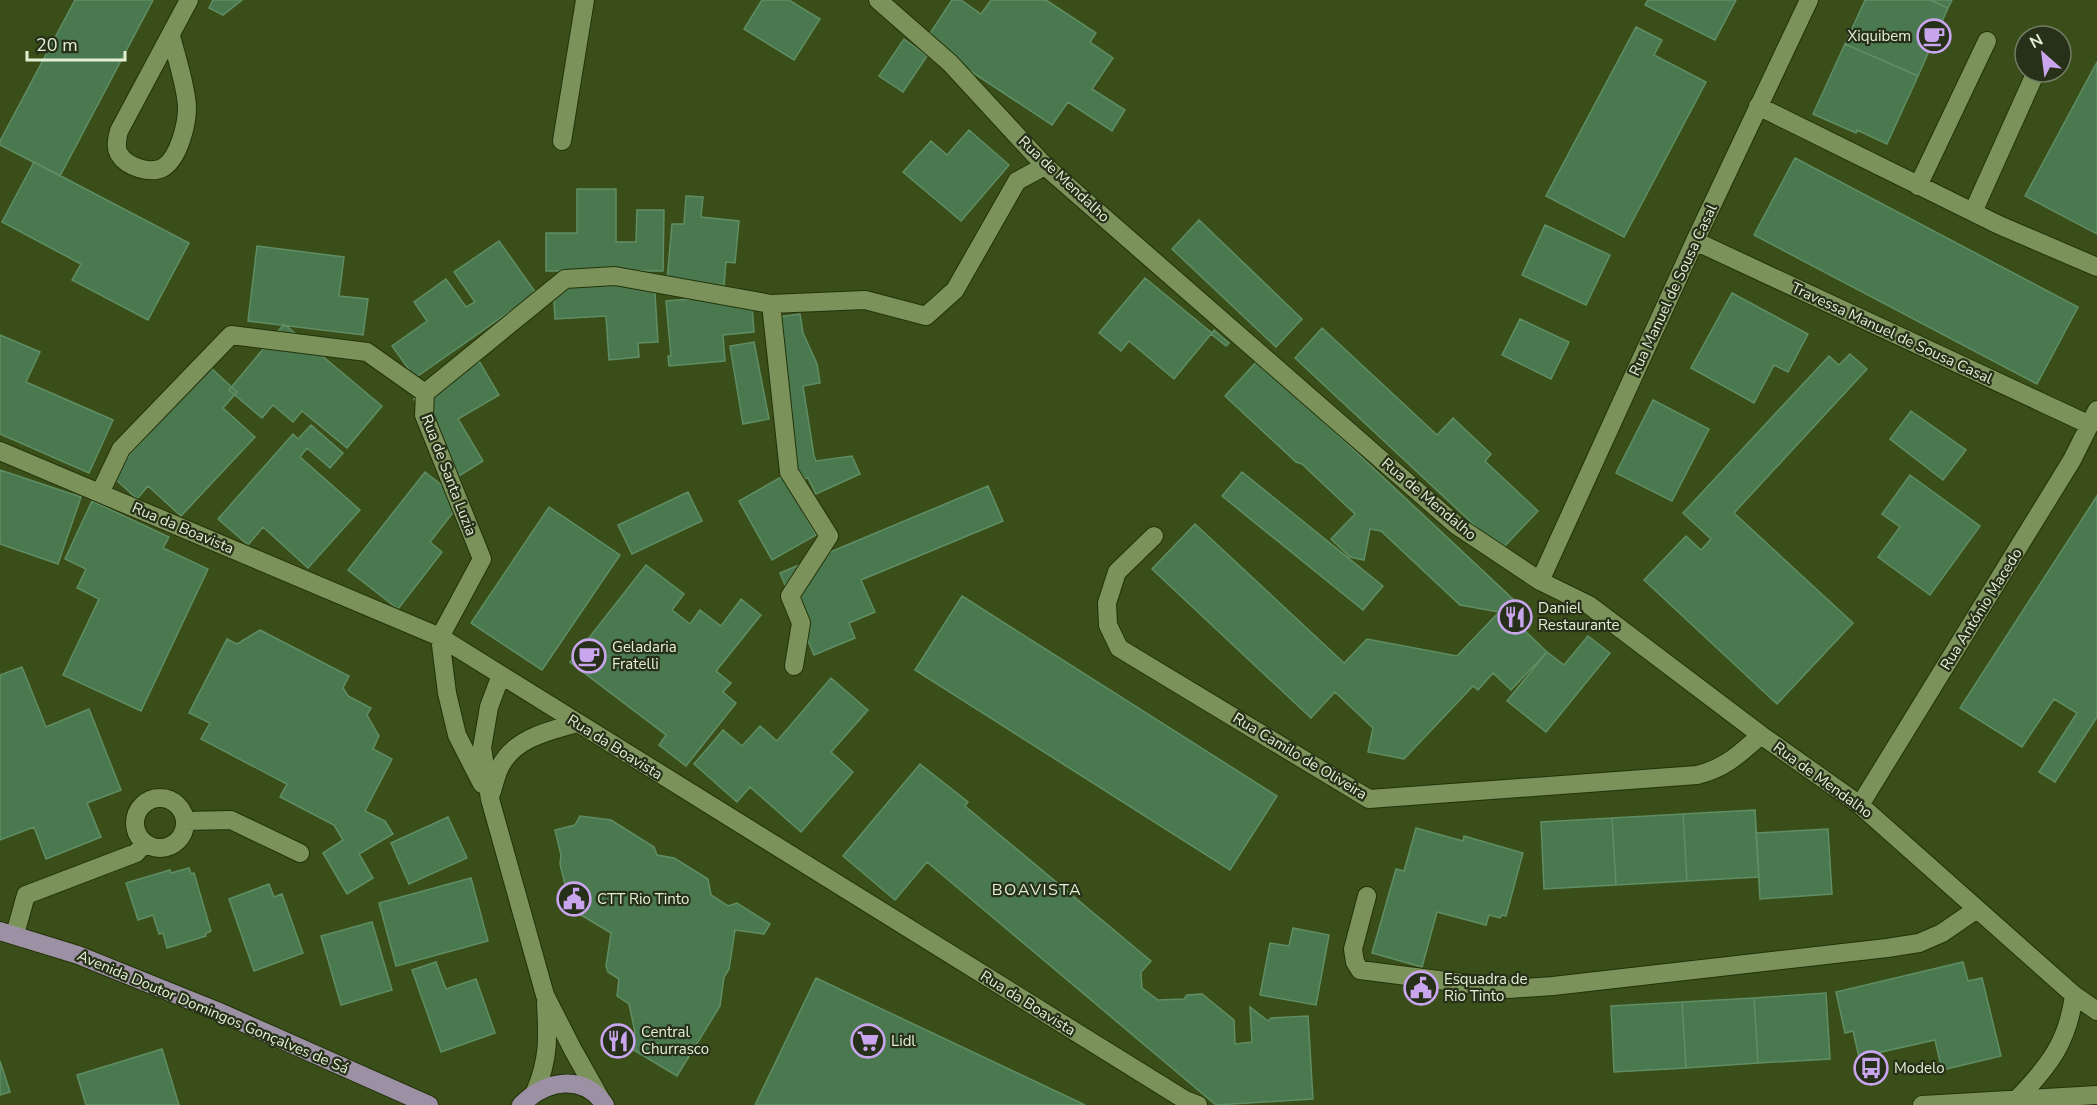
<svg xmlns="http://www.w3.org/2000/svg" width="2097" height="1105" font-family="'Nunito Sans',sans-serif">
	<style>
		.building { fill: #4a784f; stroke: #608e64; stroke-width: 1.5 }
		.lines { fill: none; stroke-linecap: round; stroke-linejoin: round }
		.minor-casing { stroke: #243209; stroke-width: 20 }
		.major-casing { stroke: #243209; stroke-width: 20 }
		.minor { stroke: #7b925b; stroke-width: 18 }
		.major { stroke: #9c91a4; stroke-width: 18 }
		.labels { text-anchor: middle; dominant-baseline: central; stroke-width: 4.5; stroke-linejoin: round; paint-order: stroke }
		.poi-label { font-size: 15px; fill: #e3f0d3; stroke: #273019; text-anchor: start }
		.street-label { font-size: 15px; fill: #e3f0d3; stroke: #273019 }
		.neighbourhood-label { font-size: 16px; letter-spacing: 1.5px; fill: #e3f0d3; stroke: #273019 }
	</style>
	<rect width="100%" height="100%" fill="#3a4e19"/>
	<path class="building" d="M75 0H153L60 176 0 145V141Z
		M213 0H242L223 15 209 8Z
		M762 0H789L820 19 794 60 744 29Z
		M952 0H961L981 14 991 0H1046L1096 33 1090 42 1113 58 1092 89 1125 110 1112 131 1068 102 1052 125 925 41Z
		M1648 0H1736L1715 40 1645 5Z
		M1865 0H1930L1948 8 1918 76 1845 44Z
		M1930 0H1952L1948 8Z
		M1636 27 1662 40 1654 55 1706 82 1624 237 1546 196Z
		M904 39 927 56 903 92 879 76Z
		M1845 44 1918 76 1887 144 1857 130 1856 133 1813 114Z
		M2097 62V234L2025 196Z
		M969 130 1009 165 961 221 903 172 931 141 947 155Z
		M1795 158 2078 307 2037 384 1754 235Z
		M34 162 189 243 148 320 72 280 81 264 2 222Z
		M577 189H616V242H636L637 210H664L663 271H546V233H577Z
		M686 196 703 197 701 217 739 221 735 263 726 262 724 286 667 281 672 224H684Z
		M1199 220 1302 319 1276 347 1172 249Z
		M1545 225 1610 255 1586 305 1522 275Z
		M499 241 536 293 415 378 392 346 427 321 414 302 446 279 466 307 475 302 454 272Z
		M257 246 344 257 339 296 368 299 363 335 248 321Z
		M654 277 658 342 638 343 639 357 609 360 606 316 555 319 553 285Z
		M1145 278 1212 333 1214 330 1229 343 1226 346 1211 334 1174 379 1129 341 1121 351 1099 333Z
		M1732 293 1808 334 1788 372 1774 365 1754 403 1691 368Z
		M751 294 754 332 723 335 725 361 669 366 668 356H671L666 301Z
		M800 314 803 333 817 364 820 383 803 386 814 456 816 461 852 456 860 474 816 494 808 478 795 480 770 318Z
		M1520 319 1569 342 1551 379 1502 355Z
		M284 324 382 406 347 448 302 411 293 422 273 405 262 418 229 390Z
		M1322 328 1437 435 1453 418 1491 454 1485 461 1538 511 1501 550 1295 358Z
		M0 335 40 352 26 382 113 420 89 473 0 434Z
		M754 342 769 419 743 424 730 346Z
		M1850 354 1867 369 1734 513 1853 623 1777 704 1644 580 1686 536 1701 550 1711 539 1683 513 1829 356 1839 365Z
		M1258 360 1532 617 1522 628 1547 652 1511 690 1493 673 1478 690 1473 686 1404 759 1368 752 1373 728 1335 692 1311 718 1152 569 1195 524 1344 663 1367 639 1457 656 1499 612 1460 605 1381 531 1370 529 1364 560 1350 557 1331 539 1355 514 1302 464 1296 462 1225 396Z
		M479 361 499 395 458 419 483 461 459 476 414 399Z
		M210 367 237 392 223 408 255 437 181 516 148 486 137 499 111 475Z
		M1653 400 1709 429 1672 501 1616 473Z
		M1911 411 1966 450 1943 480 1890 439Z
		M311 425 343 453 330 468 307 448 300 457 360 510 308 568 263 527 248 545 218 519 293 434 298 439Z
		M0 470 81 497 58 564 0 544Z
		M425 472 462 501 430 542 442 552 398 609 348 570Z
		M1242 472 1383 586 1363 610 1222 496Z
		M1910 475 1980 526 1930 595 1878 557 1900 527 1882 514Z
		M783 476 816 535 772 560 739 501Z
		M988 486 1003 521 861 580 875 612 849 623 855 638 814 655 780 573Z
		M688 492 702 521 632 554 618 525Z
		M2097 496V717L2055 782 2039 772 2077 713 2054 699 2022 747 1960 708Z
		M92 501 169 537 163 548 208 569 141 711 63 675 99 599 77 588 86 569 65 559Z
		M549 507 620 555 542 670 471 623Z
		M646 565 684 594 672 610 690 624 700 610 721 626 741 599 761 615 716 671 731 683 723 692 736 703 686 766 659 745 666 735 570 662Z
		M962 596 1277 796 1230 870 915 670Z
		M260 630 349 676 343 688 348 696 371 708 367 715 379 736 373 749 392 759 365 811 385 821 393 834 359 854 373 878 347 894 323 853 343 840 334 825 280 797 287 784 201 739 210 723 189 713 227 639 237 644Z
		M1588 636 1610 653 1546 732 1507 701 1547 652 1564 665Z
		M22 667 46 727 89 709 121 790 87 803 101 837 46 859 34 827 0 840V675Z
		M831 678 868 710 831 752 853 772 801 832 750 787 737 802 694 764 723 730 742 746 760 726 777 741Z
		M920 764 968 802 965 806 1151 961 1141 972 1142 988 1158 1000 1184 999 1187 995 1202 994 1234 1020 1235 1044 1252 1042 1250 1007 1268 1021 1271 1018 1308 1016 1313 1099 1216 1105 927 862 895 900 843 856Z
		M1755 810 1759 877 1687 881 1683 814Z
		M1683 814 1687 881 1616 885 1612 818Z
		M580 816 611 820 654 847 657 855 674 858 708 879 711 895 728 906 737 903 770 924 764 934 735 930 729 969 724 977 720 1006 677 1076 627 1046 635 1032 629 1004 617 996 619 979 608 972 606 966 611 933 571 909 560 864 561 855 555 830 575 825Z
		M448 817 467 858 409 884 391 843Z
		M1612 818 1616 885 1544 889 1541 822Z
		M1416 828 1463 841 1464 836 1523 853 1506 916 1502 915 1500 918 1489 915 1486 925 1437 912 1422 967 1372 953 1396 869 1404 871Z
		M1828 829 1832 894 1760 899 1756 833Z
		M189 868 191 874 194 873 211 931 205 934 206 936 167 948 163 933 159 934 153 915 138 920 126 883 170 870 171 873Z
		M471 878 488 941 396 966 379 903Z
		M269 884 274 897 282 894 303 953 254 971 229 899Z
		M372 922 392 990 341 1005 321 936Z
		M1293 928 1329 935 1316 1005 1260 995 1270 943 1289 946Z
		M436 962 446 989 476 979 495 1033 441 1052 412 970Z
		M1963 962 1968 981 1982 978 2001 1056 1942 1070 1935 1040 1859 1057 1853 1031 1845 1033 1836 992Z
		M816 978 1085 1105H755Z
		M1826 993 1830 1059 1758 1063 1754 998Z
		M1754 998 1758 1063 1686 1068 1682 1002Z
		M1682 1002 1686 1068 1614 1072 1611 1006Z
		M162 1049 179 1105H86L77 1075Z
		M0 1061 10 1092 0 1095Z"/>
	<g class="lines">
		<defs>
			<path id="minor" d="M878 0 950 63 1045 166 1456 525 1540 581 1589 605 1761 735 1860 805 2074 995 2097 1011
				M171 36C176 56 187 89 187 108 187 124 179 157 164 167 151 175 127 167 119 154 115 147 117 139 119 131L189 0
				M1758 106 1999 225 2097 267
				M562 141 585 0
				M1918 186 1987 41
				M1973 212 2036 72
				M1695 241 2090 425
				M771 304 789 472 829 536 790 596 801 623 794 666
				M425 393 565 279 615 276 771 304 865 300 926 316 955 290 1017 181 1045 166
				M0 451 440 637 1185 1100 1198 1105
				M100 493 121 449 231 335 367 352 425 393 424 415 482 559 440 637
				M1154 536 1117 572 1107 603 1108 625 1119 648 1369 799 1697 775C1726 768 1739 754 1761 735
				M1540 581 1695 241 1809 0
				M440 637 447 693 457 735 482 784
				M501 675 489 707 482 748 490 799 545 995 573 1050 600 1098
				M491 794C494 785 496 775 500 767 514 738 549 731 577 723
				M135 823a25 25 0 1 1 50 0a25 25 0 1 1-50 0Z
				M1860 805 2072 460 2097 410
				M185 821 231 820 300 853
				M1367 896 1353 949 1355 962 1360 970 1509 989 1553 986 1887 948 1919 943 1942 933 1977 909
				M15 934 26 895 136 853 145 843
				M535 1092C549 1059 548 1038 546 1003
				M2018 1098C2050 1065 2068 1041 2074 995
				M1922 1105 2097 1095"/>
			<path id="major" d="M0 931 78 955 217 1011 429 1105
				M521 1105C546 1080 583 1073 605 1105"/>
		</defs>
		<use href="#minor" class="minor-casing"/>
		<use href="#major" class="major-casing"/>
		<use href="#minor" class="minor"/>
		<use href="#major" class="major"/>
	</g>
	<defs>
		<symbol id="cafe-ring" viewBox="-11 -11 22 22"><circle r="9.5" fill="#273019" stroke="#c9a5ee" stroke-width="1.5"/><path d="M-5.5-4.5H6V0H3Q3 3.5 0 3.5H-2.5Q-5.5 3.5-5.5 0ZM3-3.2v2h1.7v-2ZM-6 4.5H4V6H-6Z" fill="#c9a5ee"/></symbol>
		<symbol id="restaurant-ring" viewBox="-11 -11 22 22"><circle r="9.5" fill="#273019" stroke="#c9a5ee" stroke-width="1.5"/><path d="M-5-6h1v4h1v-4h1v4h1v-4h1v5L-1.5 .5V6h-2V.5L-5-1ZM5-6V6H3V1.5H1.5Q1.5-4 5-6Z" fill="#c9a5ee"/></symbol>
		<symbol id="civic-ring" viewBox="-11 -11 22 22"><circle r="9.5" fill="#273019" stroke="#c9a5ee" stroke-width="1.5"/><path d="M-.6-6.5H3V-4.5H.6V-3L4-1V1h2V6H-6V1h2V-1L-.6-3ZM-1.2 2.5V6h2.4V2.5Z" fill="#c9a5ee"/></symbol>
		<symbol id="supermarket-ring" viewBox="-11 -11 22 22"><circle r="9.5" fill="#273019" stroke="#c9a5ee" stroke-width="1.5"/><path d="M-6-5.5h2.5l.6 2H6L4.5 2H-2.5L-4.4-4H-6ZM-1.5 3.2a1.3 1.3 0 1 0 .1 0ZM3 3.2a1.3 1.3 0 1 0 .1 0Z" fill="#c9a5ee"/></symbol>
		<symbol id="bus-ring" viewBox="-11 -11 22 22"><circle r="9.5" fill="#273019" stroke="#c9a5ee" stroke-width="1.5"/><path d="M-5-6H5V4H4V6H2V4H-2V6H-4V4H-5ZM-3.5-4V0h7V-4ZM-3.5 1.2v1.5H-2V1.2ZM2 1.2v1.5H3.5V1.2Z" fill="#c9a5ee"/></symbol>
	</defs>
	<g fill-rule="evenodd">
		<use href="#cafe-ring" x="1915" y="17" width="38" height="38"/>
		<use href="#restaurant-ring" x="1496" y="598" width="38" height="38"/>
		<use href="#cafe-ring" x="570" y="637" width="38" height="38"/>
		<use href="#civic-ring" x="555" y="880" width="38" height="38"/>
		<use href="#civic-ring" x="1402" y="969" width="38" height="38"/>
		<use href="#restaurant-ring" x="599" y="1022" width="38" height="38"/>
		<use href="#supermarket-ring" x="849" y="1022" width="38" height="38"/>
		<use href="#bus-ring" x="1852" y="1049" width="38" height="38"/>
	</g>
	<g class="labels">
		<g class="poi-label">
			<text x="1911" y="36" text-anchor="end">Xiquibem</text>
			<text x="1538" y="608">Daniel<tspan x="1538" dy="17">Restaurante</tspan></text>
			<text x="612" y="647">Geladaria<tspan x="612" dy="17">Fratelli</tspan></text>
			<text x="597" y="899">CTT Rio Tinto</text>
			<text x="1444" y="979">Esquadra de<tspan x="1444" dy="17">Rio Tinto</tspan></text>
			<text x="641" y="1032">Central<tspan x="641" dy="17">Churrasco</tspan></text>
			<text x="891" y="1041">Lidl</text>
			<text x="1894" y="1068">Modelo</text>
		</g>
		<g class="street-label">
			<text transform="translate(1064 179) rotate(43)">Rua de Mendalho</text>
			<text transform="translate(1673 290) rotate(-65)">Rua Manuel de Sousa Casal</text>
			<text transform="translate(1892 333) rotate(25)">Travessa Manuel de Sousa Casal</text>
			<text transform="translate(449 475) rotate(69)">Rua de Santa Luzia</text>
			<text transform="translate(1429 499) rotate(40)">Rua de Mendalho</text>
			<text transform="translate(183 528) rotate(23)">Rua da Boavista</text>
			<text transform="translate(1981 609) rotate(-58)">Rua António Macedo</text>
			<text transform="translate(615 747) rotate(32)">Rua da Boavista</text>
			<text transform="translate(1300 756) rotate(31)">Rua Camilo de Oliveira</text>
			<text transform="translate(1823 780) rotate(36)">Rua de Mendalho</text>
			<text transform="translate(1028 1003) rotate(32)">Rua da Boavista</text>
			<text transform="translate(213 1012) rotate(23)">Avenida Doutor Domingos Gonçalves de Sá</text>
		</g>
		<g class="neighbourhood-label">
			<text x="1037" y="890">BOAVISTA</text>
		</g>
	</g>
	<g transform="translate(2043 54) rotate(332)"><circle r="28" fill="#273019" stroke="#727d63" stroke-width="1.5"/>
	<path d="M0-4.5L10 22L0 15L-10 22Z" fill="#c9a5ee"/>
	<text y="-9" font-size="16" font-weight="bold" text-anchor="middle" fill="#e3f0d3">N</text>
	</g>
	<path d="M27 51v9h98v-9" fill="none" stroke="#e3f0d3" stroke-width="3"/>
	<text x="36" y="51" font-size="18" fill="#e3f0d3" stroke="#273019" stroke-width="4.5" paint-order="stroke">20 m</text>
</svg>
